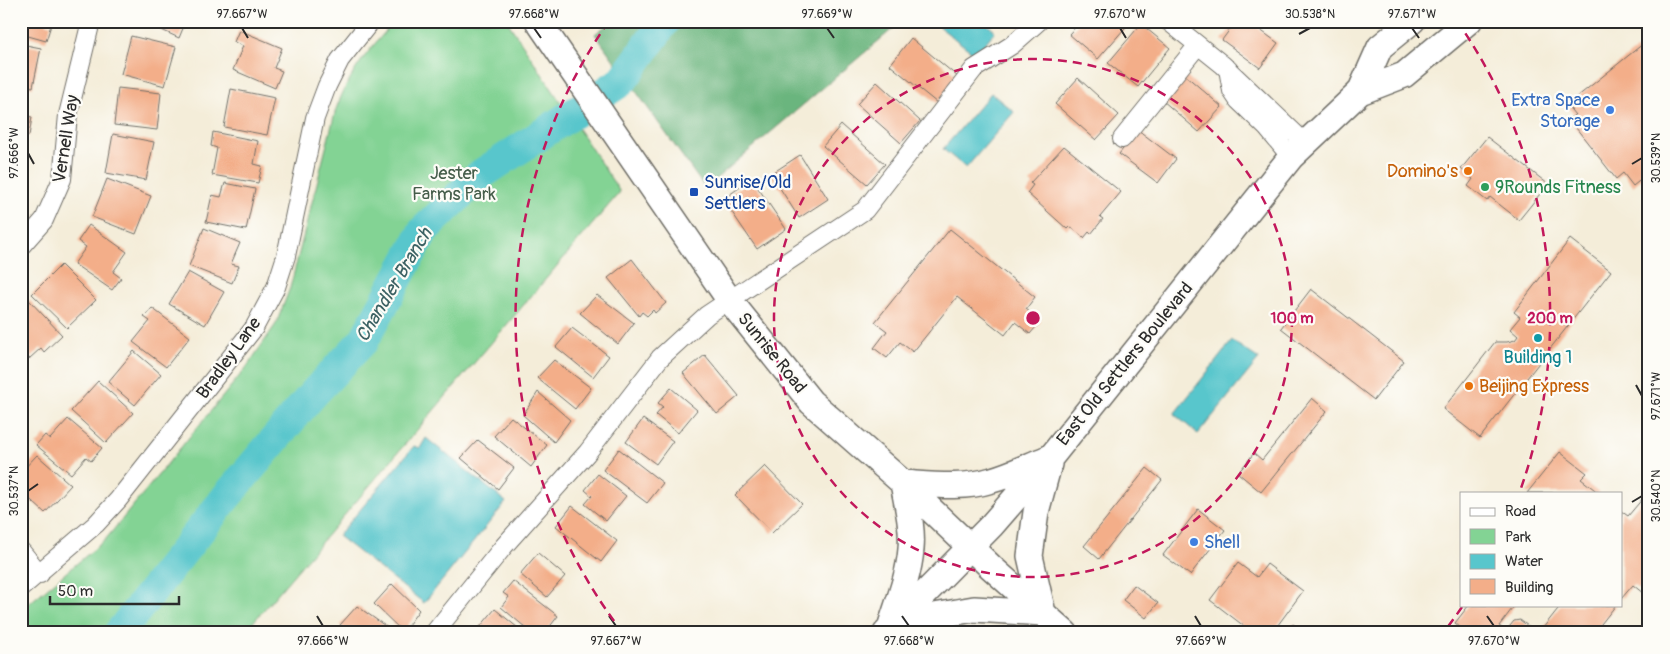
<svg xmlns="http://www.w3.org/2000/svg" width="1670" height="654" font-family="Pangolin,sans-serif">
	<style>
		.green { fill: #83d394; stroke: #577f60 }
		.forest { fill: #6ab57e; stroke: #4a7054 }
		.water { fill: #58c6cc; stroke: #42787c }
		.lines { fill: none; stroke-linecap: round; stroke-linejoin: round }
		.river { stroke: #58c6cc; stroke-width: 31 }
		.building { fill: #f3ae89 }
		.street-casing { stroke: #716f68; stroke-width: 20 }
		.secondary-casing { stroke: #716f68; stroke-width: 28 }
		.street { stroke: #fff; stroke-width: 18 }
		.secondary { stroke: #fff; stroke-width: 25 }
		.ticks { fill: none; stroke: #2b2b2b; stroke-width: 2 }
		.ring { fill: none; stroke: #c2185b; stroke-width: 2.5; stroke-dasharray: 9 6 }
		.shop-dot { fill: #3f7fe0; stroke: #fdfcf7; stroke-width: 2 }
		.food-dot { fill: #e8710a; stroke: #fdfcf7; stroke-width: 2 }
		.leisure-dot { fill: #2e9e5b; stroke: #fdfcf7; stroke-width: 2 }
		.transit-dot { fill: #1a4fb4; stroke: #fdfcf7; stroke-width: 2 }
		.culture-dot { fill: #0f9aa8; stroke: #fdfcf7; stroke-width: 2 }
		.labels { text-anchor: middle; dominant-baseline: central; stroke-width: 4.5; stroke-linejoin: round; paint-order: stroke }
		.shop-label { font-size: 18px; fill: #366cbe; stroke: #fdfcf7; text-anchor: end }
		.street-label { font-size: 18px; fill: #2b2b2b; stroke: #fdfcf7 }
		.food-label { font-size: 18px; fill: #c56008; stroke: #fdfcf7; text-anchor: end }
		.park-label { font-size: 18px; fill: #455d4a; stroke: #fdfcf7 }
		.transit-label { font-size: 18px; fill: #164399; stroke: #fdfcf7; text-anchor: start }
		.leisure-label { font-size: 18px; fill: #27864d; stroke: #fdfcf7; text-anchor: start }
		.culture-label { font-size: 18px; fill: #0d838f; stroke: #fdfcf7 }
		.water-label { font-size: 19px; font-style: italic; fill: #3b6163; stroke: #fdfcf7 }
		.centre { fill: #c2185b; stroke: #fdfcf7; stroke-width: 2.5 }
		.ring-label { font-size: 15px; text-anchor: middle; font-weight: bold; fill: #c2185b; stroke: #fdfcf7; stroke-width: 4.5; stroke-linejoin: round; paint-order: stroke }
		.neatline { fill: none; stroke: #2b2b2b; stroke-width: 2 }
		.ticks-label { font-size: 12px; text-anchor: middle; fill: #2b2b2b }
	</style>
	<rect width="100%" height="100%" fill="#fdfcf7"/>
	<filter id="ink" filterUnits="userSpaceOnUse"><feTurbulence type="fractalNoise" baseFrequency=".02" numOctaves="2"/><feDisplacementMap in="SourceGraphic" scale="10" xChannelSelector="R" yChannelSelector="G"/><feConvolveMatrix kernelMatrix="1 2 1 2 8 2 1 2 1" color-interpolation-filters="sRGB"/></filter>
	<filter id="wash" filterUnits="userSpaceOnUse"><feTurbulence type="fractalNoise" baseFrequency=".0096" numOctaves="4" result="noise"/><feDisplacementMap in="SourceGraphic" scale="20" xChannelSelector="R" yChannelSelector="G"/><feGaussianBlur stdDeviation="1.12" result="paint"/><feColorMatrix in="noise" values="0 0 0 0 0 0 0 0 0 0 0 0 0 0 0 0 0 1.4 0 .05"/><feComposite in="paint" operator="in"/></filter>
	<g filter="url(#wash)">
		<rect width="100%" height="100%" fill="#f4edd9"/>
		<path class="green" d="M395 21H507L620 192 244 633H21V610L105 540 246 368 276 324 290 288 336 109C351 70 367 52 395 21Z"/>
		<path class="forest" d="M612 21H902L705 188 595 34Z"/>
		<path class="water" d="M983 21 995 31 976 55 933 22Z
			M991 93 1014 112 966 168 943 149Z
			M1232 341 1259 359 1198 434 1174 414Z
			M426 438 506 502 424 603 338 536 414 446 420 448Z"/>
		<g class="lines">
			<path class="river" d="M119 633 227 496 313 394 364 340 424 230 480 175 622 81 665 21"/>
		</g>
		<g id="blocks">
			<path class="building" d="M21 21H41L51 25 46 41 21 34Z
				M142 21H186L179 38Z
				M1081 21H1131L1098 59 1069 34Z
				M1236 21H1248L1278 43 1260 68 1222 40Z
				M1141 24 1170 48 1138 87 1108 63Z
				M239 30 282 48 274 68 282 71 275 88 233 70 243 46 234 42Z
				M131 36 176 47 165 86 121 74Z
				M911 38 958 77 937 103 890 65Z
				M1649 39V173L1633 186 1623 173 1616 179 1569 119 1575 115 1567 105Z
				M21 44 41 48 33 87 21 85Z
				M1184 74 1222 107 1199 132 1162 100Z
				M1078 78 1119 115 1096 140 1055 104Z
				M877 82 920 121 901 143 857 104Z
				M118 88 161 93 157 130 114 125Z
				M231 89 275 98 267 135 224 127Z
				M21 115 32 117 29 136 21 134Z
				M841 125 885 164 867 184 823 146Z
				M1138 130 1176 159 1158 183 1119 154Z
				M213 132 258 141 254 164 262 166 258 183 212 175 217 148 211 146Z
				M113 134 154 142 146 180 106 173Z
				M1487 137 1548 184 1519 220 1490 197 1487 201 1468 186 1473 179 1461 169Z
				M1064 146 1121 192 1100 217 1103 219 1091 234 1089 232 1084 238 1070 226 1067 229 1027 193 1033 185 1030 183Z
				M800 155 828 199 799 218 771 174Z
				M107 179 151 196 136 234 92 217Z
				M752 179 786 229 757 249 723 199Z
				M225 183 255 189 246 230 206 222 212 195 221 197Z
				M89 225 127 252 113 272 121 278 112 290 74 264 86 247 78 241Z
				M204 228 240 243 231 264 239 266 232 283 189 266Z
				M950 229 1035 297 1026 309 1041 321 1030 334 1015 322 1005 335 957 297 913 352 900 342 887 358 874 348 887 331 875 322Z
				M1570 239 1611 271 1480 438 1443 409 1495 342H1507L1515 340 1518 336 1510 329 1520 317 1514 312Z
				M632 259 666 303 655 313 653 310 647 316 642 312 639 316 608 278Z
				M61 265 96 300 67 328 32 294Z
				M188 272 224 292 205 325 169 304Z
				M1311 289 1404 361 1374 400 1281 328Z
				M597 295 634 323 618 344 580 313Z
				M29 300 62 335 44 352 41 348 29 359 21 351V307Z
				M152 308 190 337 166 367 133 342 150 321 144 317Z
				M572 328 609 356 593 377 556 347Z
				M134 351 161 374 135 405 108 382Z
				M705 355 739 396 717 414 683 373Z
				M554 360 591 388 575 409 537 378Z
				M21 361 28 368 21 375Z
				M98 381 133 413 106 443 71 411Z
				M671 388 697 410 678 433 656 415 663 407 658 403Z
				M538 392 570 420 554 442 523 415Z
				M1312 398 1327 411 1261 492 1238 473 1254 453 1262 460Z
				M511 417 547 445 531 467 494 436Z
				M68 419 102 448 91 461 86 457 71 474 36 445 45 435 50 439Z
				M643 419 673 441 656 464 626 442Z
				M478 440 514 468 498 489 461 458Z
				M619 449 663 483 647 503 603 470Z
				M1560 452 1587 473 1581 479 1599 493H1527Z
				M37 455 71 485 45 513 21 491V472Z
				M765 466 802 504 772 533 735 495Z
				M1147 468 1162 480 1099 559 1084 546Z
				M598 474 626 496 606 521 585 504 592 496 585 490Z
				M1649 491V598L1633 585 1621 599V511L1628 516Z
				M572 506 617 541 601 562 556 526Z
				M1198 509 1225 530 1190 575 1163 555Z
				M538 553 565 576 547 597 520 574Z
				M1238 563 1257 577 1267 564 1303 591 1272 633H1253L1210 600Z
				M513 581 558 616 545 633H532L501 607 509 597 503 593Z
				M392 584 419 610 403 632 374 604Z
				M1134 585 1158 603 1146 618 1123 600Z
				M1469 605H1515L1499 626 1506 631 1514 621 1520 620 1528 626 1529 633H1467L1455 623Z
				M1561 605H1616L1594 633H1539Z
				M357 606 388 628 385 633H351L340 625Z
				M495 609 524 633H475Z
				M1649 618V633H1637Z
				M1293 624 1304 633H1287Z"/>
		</g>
	</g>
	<g filter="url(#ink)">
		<use href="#blocks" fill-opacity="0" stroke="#716f68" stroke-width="1"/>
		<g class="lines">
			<defs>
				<path id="street" d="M1168 21 1223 65 1306 144
					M1228 69 1232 91 1238 100 1267 128 1291 157
					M1122 139 1198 45
					M21 246 44 220 62 179 68 115 91 21
					M21 551 40 574
					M21 588 96 524 118 500 254 328 276 287 286 256 315 118 327 86 340 60 371 21
					M434 633 504 546 587 453 660 358 707 315 865 210 974 69 1012 45 1039 21"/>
				<path id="secondary" d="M538 21 730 301 811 402 903 483 991 567 1065 633
					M1360 92 1380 47 1412 21
					M1043 613 1030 556 1036 512 1049 464
					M891 625C899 600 909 575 911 549 913 527 907 505 903 483 933 485 963 489 992 480 1010 475 1028 466 1046 459
					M894 628 923 618 974 609 1043 613
					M886 633 991 526 1051 457 1291 157 1360 92 1404 75 1469 21"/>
			</defs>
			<use href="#street" class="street-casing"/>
			<use href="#secondary" class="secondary-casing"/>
			<use href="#street" class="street"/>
			<use href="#secondary" class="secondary"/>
		</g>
	</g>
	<path class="ticks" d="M242 28 248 38M534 28 541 38M827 28 834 38M1120 28 1126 38M1412 28 1419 38M1299 34 1310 28M28 153 34 164M1632 164 1642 158M1636 385 1642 396M28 491 38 484M1632 502 1642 496M317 616 323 626M609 616 616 626M902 616 909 626M1195 616 1201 626M1487 616 1494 626"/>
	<g class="ring">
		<circle cx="1033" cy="318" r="259"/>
		<path d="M1462 607A517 517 0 0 1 1443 633M623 633A517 517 0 0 1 609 21M1457 21A517 517 0 0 1 1520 491"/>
	</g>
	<g class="shop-dot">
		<circle cx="1610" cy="110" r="5"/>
		<circle cx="1194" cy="542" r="5"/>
	</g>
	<g class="food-dot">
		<circle cx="1468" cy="171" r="5"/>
		<circle cx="1469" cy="386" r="5"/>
	</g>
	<circle class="leisure-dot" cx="1485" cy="187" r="5"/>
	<rect class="transit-dot" x="689" y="187" width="10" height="10" rx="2.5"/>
	<circle class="culture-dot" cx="1538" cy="338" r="5"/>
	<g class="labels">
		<g class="shop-label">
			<text x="1600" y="100">Extra Space<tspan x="1600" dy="21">Storage</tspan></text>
			<text x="1204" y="542" text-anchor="start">Shell</text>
		</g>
		<g class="street-label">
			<text transform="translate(66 139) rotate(-81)">Vernell Way</text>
			<text transform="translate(772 353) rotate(51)">Sunrise Road</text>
			<text transform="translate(229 358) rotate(-54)">Bradley Lane</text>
			<text transform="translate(1125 364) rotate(-51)">East Old Settlers Boulevard</text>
		</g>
		<g class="food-label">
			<text x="1458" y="171">Domino's</text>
			<text x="1479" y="386" text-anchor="start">Beijing Express</text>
		</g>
		<g class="park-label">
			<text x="454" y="173">Jester<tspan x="454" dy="21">Farms Park</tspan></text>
		</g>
		<g class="transit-label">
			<text x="704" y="182">Sunrise/Old<tspan x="704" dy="21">Settlers</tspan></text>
		</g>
		<g class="leisure-label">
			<text x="1495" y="187">9Rounds Fitness</text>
		</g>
		<g class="culture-label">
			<text x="1538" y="357">Building 1</text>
		</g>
		<g class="water-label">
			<text transform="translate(394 285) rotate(-59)">Chandler Branch</text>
		</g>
	</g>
	<circle cx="1033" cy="318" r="8" class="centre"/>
	<g class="ring-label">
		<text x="1292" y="323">100 m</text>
		<text x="1550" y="323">200 m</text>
	</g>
	<rect width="1670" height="654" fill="none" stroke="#fdfcf7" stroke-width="55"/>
	<rect x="1460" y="492" width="162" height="115" fill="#fdfcf7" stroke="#a9a8a5"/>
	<rect x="1470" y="508" width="25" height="8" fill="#ffffff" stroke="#a9a8a5"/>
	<text x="1505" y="516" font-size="15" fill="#2b2b2b">Road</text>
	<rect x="1470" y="529" width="25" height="15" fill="#83d394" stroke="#a9a8a5"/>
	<text x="1505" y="542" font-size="15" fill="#2b2b2b">Park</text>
	<rect x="1470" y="554" width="25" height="15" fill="#58c6cc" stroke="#a9a8a5"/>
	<text x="1505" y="566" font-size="15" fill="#2b2b2b">Water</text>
	<rect x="1470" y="579" width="25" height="15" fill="#f3ae89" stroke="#a9a8a5"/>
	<text x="1505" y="592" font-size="15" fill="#2b2b2b">Building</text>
	<path d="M50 596v8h129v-8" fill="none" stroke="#2b2b2b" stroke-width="2.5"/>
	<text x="58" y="596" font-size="15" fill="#2b2b2b" stroke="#fdfcf7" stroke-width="4" paint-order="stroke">50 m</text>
	<rect x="28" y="28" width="1614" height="598" class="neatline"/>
	<g class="ticks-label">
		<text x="242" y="18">97.667°W</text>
		<text x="534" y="18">97.668°W</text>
		<text x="827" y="18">97.669°W</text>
		<text x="1120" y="18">97.670°W</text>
		<text x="1310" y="18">30.538°N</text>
		<text x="1412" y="18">97.671°W</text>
		<text transform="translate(14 153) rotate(-90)" y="4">97.666°W</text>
		<text transform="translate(1656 158) rotate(-90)" y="4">30.539°N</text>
		<text transform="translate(1656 396) rotate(-90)" y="4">97.671°W</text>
		<text transform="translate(14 491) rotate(-90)" y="4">30.537°N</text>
		<text transform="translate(1656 496) rotate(-90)" y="4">30.540°N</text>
		<text x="323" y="645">97.666°W</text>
		<text x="616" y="645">97.667°W</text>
		<text x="909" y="645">97.668°W</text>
		<text x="1201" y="645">97.669°W</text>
		<text x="1494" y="645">97.670°W</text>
	</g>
</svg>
